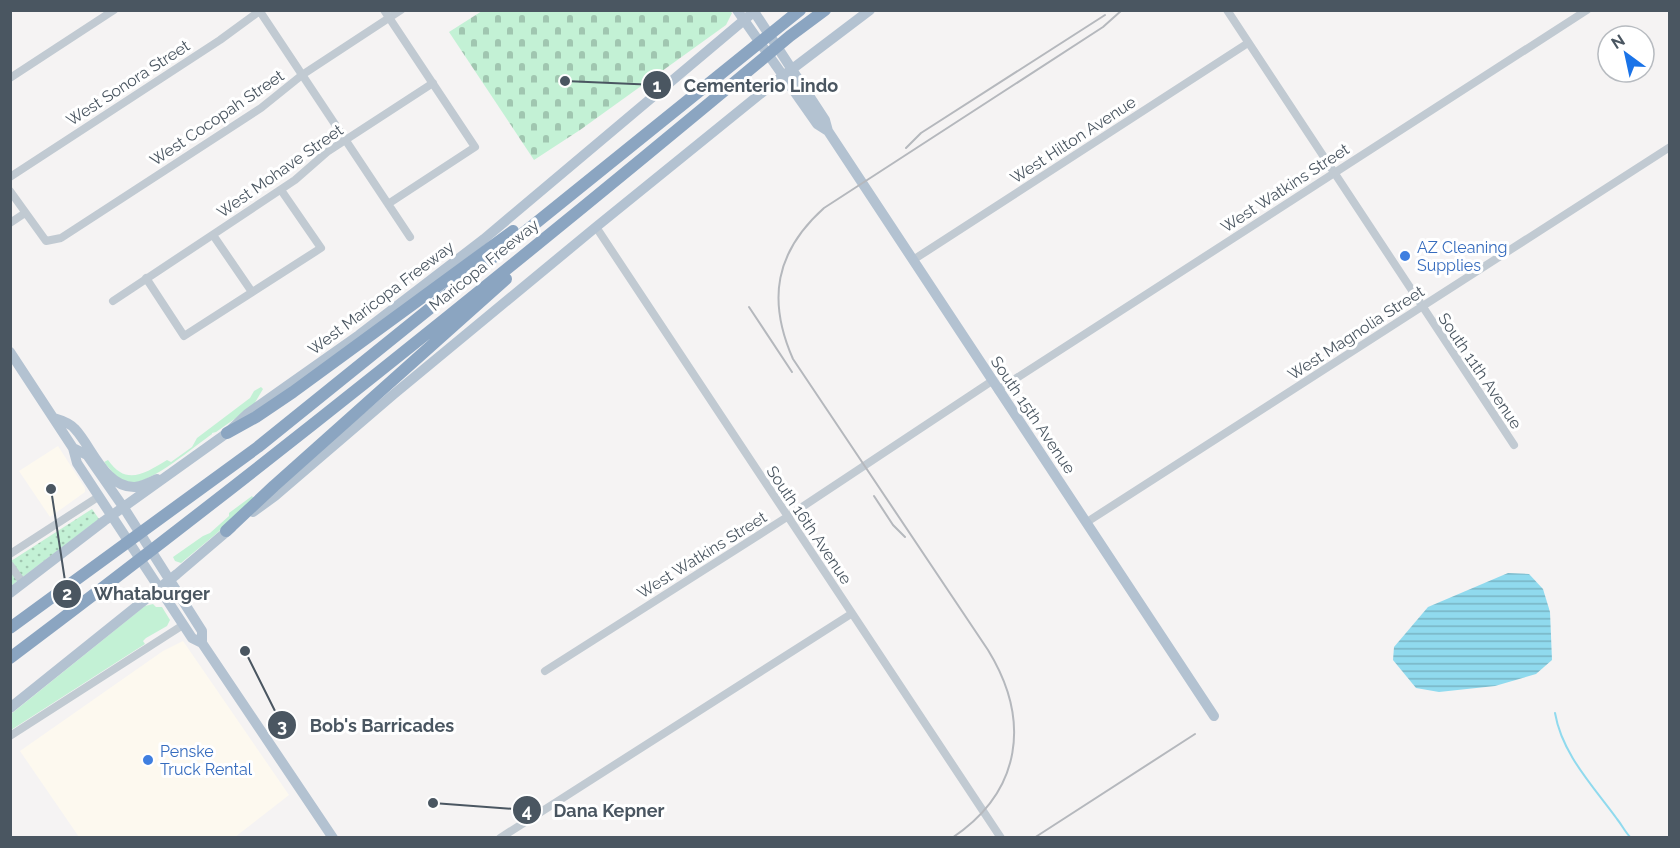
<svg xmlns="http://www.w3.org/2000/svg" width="1680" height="848" font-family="Raleway,sans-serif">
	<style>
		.commercial { fill: #fdf9ef }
		.grass { fill: #c3f1d5 }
		.cemetery { fill: url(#cemetery-stones) }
		.park { fill: url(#park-dots) }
		.water { fill: url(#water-rules) }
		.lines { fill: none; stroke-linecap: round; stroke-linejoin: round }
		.stream { stroke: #90daee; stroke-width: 2 }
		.minor { stroke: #c1cad2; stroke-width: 8 }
		.major { stroke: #b3c2d1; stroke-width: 10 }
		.highway { stroke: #8ba5c1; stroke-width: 12 }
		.rail { stroke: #b5b8bd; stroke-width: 2 }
		.shop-dot { fill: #3f7fe0; stroke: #fff; stroke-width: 2 }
		.labels { text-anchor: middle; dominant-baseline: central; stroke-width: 6; stroke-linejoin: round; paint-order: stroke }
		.street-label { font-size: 16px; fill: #4a5661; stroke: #fff }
		.shop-label { font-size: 16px; fill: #366cbe; stroke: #fff; text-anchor: start }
		.leader { fill: none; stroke: #4a5661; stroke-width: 2 }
		.callout-dot { fill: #4a5661; stroke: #fff; stroke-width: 2 }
		.mark-label { font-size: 18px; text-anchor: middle; font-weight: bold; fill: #fff }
		.callout-label { font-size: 18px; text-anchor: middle; font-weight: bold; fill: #4a5661; stroke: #fff; stroke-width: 6; stroke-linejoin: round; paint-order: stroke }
	</style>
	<defs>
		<pattern id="cemetery-stones" width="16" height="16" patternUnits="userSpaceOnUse" patternTransform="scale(1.5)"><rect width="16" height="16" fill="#c3f1d5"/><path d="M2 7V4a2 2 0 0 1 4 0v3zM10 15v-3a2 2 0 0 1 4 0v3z" fill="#a0c6b0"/></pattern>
		<pattern id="park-dots" width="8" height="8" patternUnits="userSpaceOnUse" patternTransform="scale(1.5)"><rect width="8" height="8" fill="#c3f1d5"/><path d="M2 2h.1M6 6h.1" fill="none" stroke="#a0c6b0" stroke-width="1.8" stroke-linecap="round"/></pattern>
		<pattern id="water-rules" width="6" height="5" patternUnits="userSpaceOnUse" patternTransform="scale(1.5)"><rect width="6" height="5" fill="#90daee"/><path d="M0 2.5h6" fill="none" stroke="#78b4c4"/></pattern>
	</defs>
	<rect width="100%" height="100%" fill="#f5f3f3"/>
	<path class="commercial" d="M58 446 85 488V492L50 517 19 471Z
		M183 641 289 795 235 837H79L20 751 163 651Z"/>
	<path class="grass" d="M261 387 263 389 253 406 216 432 212 433V434C195 446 149 485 130 483 119 482 111 470 104 462L108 460C126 486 144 474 167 460L171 462 192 447 197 438 250 398 254 391Z
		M252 496 254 499 216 534 181 563 175 561 173 557 203 536 210 533 229 516V513Z
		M153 604 156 607H162L170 620 167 626 146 638 143 641 145 644 11 730V714L145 606Z"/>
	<path class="cemetery" d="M730 11 732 13 726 25 580 130 534 160 449 32 482 11Z"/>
	<path class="park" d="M92 509 99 519 11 586V561Z"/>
	<path class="water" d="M1508 573 1529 574 1543 589 1550 612 1552 660 1536 674 1495 686 1439 692 1416 688 1393 660 1394 647 1428 607Z"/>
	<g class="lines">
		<path class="stream" d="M1555 713C1562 754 1593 786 1617 819 1622 825 1625 832 1631 838"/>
		<path class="minor" d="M259 10 410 237
			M384 10 475 147 388 204
			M1227 10 1514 445
			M10 78 114 10
			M10 177 220 40 261 10
			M10 191 46 241 61 238 261 108 302 75 401 10
			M10 223 25 213
			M596 227 1001 838
			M213 235 252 292
			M913 260 1248 43
			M146 278 184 336 321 248 281 190
			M113 301 295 180 327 152 433 83
			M998 390 1587 10
			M1087 522 1670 147
			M10 554 98 497
			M10 565 23 583
			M545 671 787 517 992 381
			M10 736 183 625
			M500 838 851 614"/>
		<path class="major" d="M737 10 817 124 828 131
			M753 10 825 120 828 131 1214 716
			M10 352 73 448 77 463 192 638 202 643 333 838
			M54 418C61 420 70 423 75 429 92 447 105 488 135 487 143 486 151 482 157 479
			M73 448 87 455 124 508 202 631V643
			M253 512 275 496 394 394 596 227 775 82 870 10
			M10 593 104 521 227 433 247 414 359 335 484 239 756 10
			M10 708 177 574 231 528"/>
		<path class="highway" d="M227 433 256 417 293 392 513 231
			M226 531 274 486 506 279
			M10 628 258 447 800 10
			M10 658C276 458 535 249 790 36L825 10"/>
		<path class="rail" d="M906 148 921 133 1105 15
			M749 307 792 372
			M874 496 893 525 905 537
			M952 838C1022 791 1031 720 988 650L793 359C767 300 775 252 824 208L1103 27 1122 10
			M1034 838 1195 734"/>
	</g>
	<g class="shop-dot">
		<circle cx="1405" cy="256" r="6"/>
		<circle cx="148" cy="760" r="6"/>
	</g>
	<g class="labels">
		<g class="street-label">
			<text transform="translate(128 83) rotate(-33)">West Sonora Street</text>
			<text transform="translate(217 118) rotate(-34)">West Cocopah Street</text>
			<text transform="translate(1073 140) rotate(-33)">West Hilton Avenue</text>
			<text transform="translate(280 171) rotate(-35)">West Mohave Street</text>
			<text transform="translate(1285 188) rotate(-33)">West Watkins Street</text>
			<text transform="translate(484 265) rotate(-39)">Maricopa Freeway</text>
			<text transform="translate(381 298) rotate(-37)">West Maricopa Freeway</text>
			<text transform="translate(1356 333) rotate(-33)">West Magnolia Street</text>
			<text transform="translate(1480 371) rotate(56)">South 11th Avenue</text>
			<text transform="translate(1033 415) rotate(56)">South 15th Avenue</text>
			<text transform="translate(809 525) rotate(56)">South 16th Avenue</text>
			<text transform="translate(702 555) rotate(-32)">West Watkins Street</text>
		</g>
		<g class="shop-label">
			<text x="1417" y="247">AZ Cleaning<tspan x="1417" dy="18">Supplies</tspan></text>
			<text x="160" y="751">Penske<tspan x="160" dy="18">Truck Rental</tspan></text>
		</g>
	</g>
	<path class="leader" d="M565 81L657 85M51 489L67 594M245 651L282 725M433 803L527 810"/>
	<g class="callout-dot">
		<circle cx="565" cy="81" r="6"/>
		<circle cx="51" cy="489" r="6"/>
		<circle cx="245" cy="651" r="6"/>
		<circle cx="433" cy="803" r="6"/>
		<circle cx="657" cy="85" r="15"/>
		<circle cx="67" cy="594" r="15"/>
		<circle cx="282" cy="725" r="15"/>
		<circle cx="527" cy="810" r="15"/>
	</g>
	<g class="mark-label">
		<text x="657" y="92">1</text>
		<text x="67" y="600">2</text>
		<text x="282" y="732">3</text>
		<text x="527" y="817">4</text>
	</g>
	<g class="callout-label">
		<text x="761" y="92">Cementerio Lindo</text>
		<text x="152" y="600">Whataburger</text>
		<text x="382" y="732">Bob's Barricades</text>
		<text x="609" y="817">Dana Kepner</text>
	</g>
	<rect width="1680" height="848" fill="none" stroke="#4a5661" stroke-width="24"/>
	<g transform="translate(1626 54) rotate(327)"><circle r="28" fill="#ffffff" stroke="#b7bbc0" stroke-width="1.5"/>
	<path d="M0-4.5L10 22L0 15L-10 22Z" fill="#1a73e8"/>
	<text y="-9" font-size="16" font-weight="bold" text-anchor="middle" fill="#4a5661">N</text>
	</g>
</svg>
